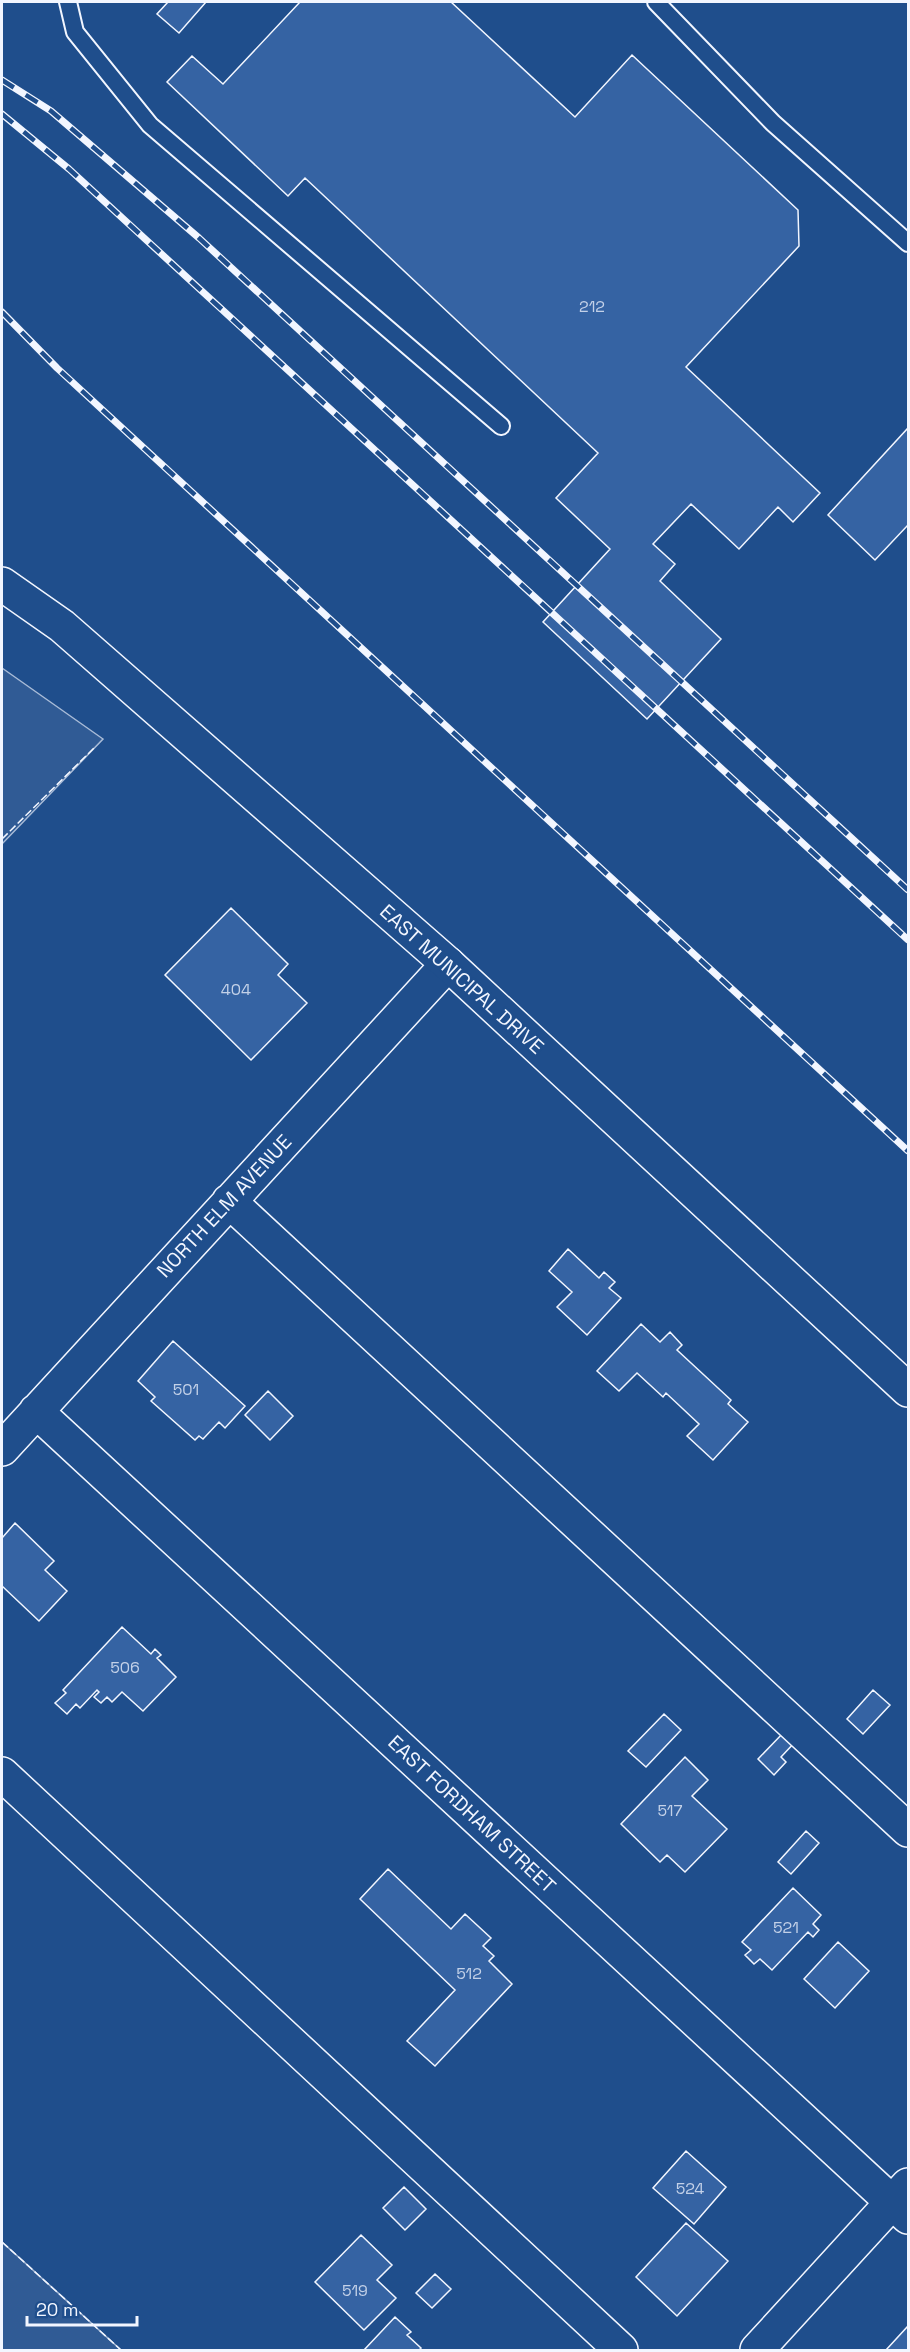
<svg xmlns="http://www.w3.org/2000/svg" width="910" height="2352" font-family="'Space Grotesk',sans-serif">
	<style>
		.built { fill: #305b95; stroke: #a8bbd7; stroke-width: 1.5 }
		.building { fill: #3563a3; stroke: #f2f6ff; stroke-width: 1.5 }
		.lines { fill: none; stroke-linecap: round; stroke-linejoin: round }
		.lane-casing { stroke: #f2f6ff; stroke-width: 20 }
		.street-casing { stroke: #f2f6ff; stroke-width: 36 }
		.secondary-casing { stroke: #f2f6ff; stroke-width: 36 }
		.lane { stroke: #1f4e8c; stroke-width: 16 }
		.street { stroke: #1f4e8c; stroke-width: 33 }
		.secondary { stroke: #1f4e8c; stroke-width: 33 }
		.rail-casing { stroke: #f2f6ff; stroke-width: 7 }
		.rail { stroke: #1f4e8c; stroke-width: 4.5; stroke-dasharray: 14; stroke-linecap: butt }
		.fence { stroke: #f2f6ff; stroke-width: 1.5; stroke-dasharray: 8 3; stroke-linecap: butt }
		.labels { text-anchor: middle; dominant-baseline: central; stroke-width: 4.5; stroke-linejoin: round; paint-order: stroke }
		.number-label { font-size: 16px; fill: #c3d1e8 }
		.street-label { font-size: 20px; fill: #f2f6ff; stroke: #1f4e8c }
	</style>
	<rect width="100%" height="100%" fill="#1f4e8c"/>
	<path class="built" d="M2 668 103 739 2 844Z
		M2 2242 121 2350H2Z"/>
	<path class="building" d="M168 2H206L179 33 157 14Z
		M300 2H451L575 117 632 55 798 210 799 246 686 367 820 493 793 522 778 507 739 549 691 504 653 544 675 564 660 581 721 639 647 719 543 622 610 549 556 498 598 453 305 178 288 196 167 82 192 56 223 84Z
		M908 428V525L875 560 828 515Z
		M231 908 288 964 278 975 307 1003 251 1060 165 975Z
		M568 1249 599 1278 604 1272 615 1282 609 1288 621 1298 587 1335 557 1307 572 1292 549 1271Z
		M641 1324 660 1342 670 1332 682 1345 677 1350 731 1400 728 1404 748 1422 713 1460 687 1436 699 1424 666 1393 663 1397 637 1373 619 1391 597 1371Z
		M173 1341 245 1406 225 1428 219 1422 203 1439 199 1436 195 1440 151 1401 155 1397 138 1381Z
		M268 1391 293 1416 270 1440 245 1415Z
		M15 1523 54 1561 45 1570 67 1591 39 1621 2 1586V1538Z
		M122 1627 151 1654 155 1649 161 1655 157 1658 176 1677 143 1711 122 1692 112 1702 107 1697 101 1703 94 1697 99 1692 97 1690 80 1708 76 1704 67 1714 55 1703 66 1693 63 1690Z
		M873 1690 890 1705 863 1734 847 1719Z
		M664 1714 681 1730 646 1767 628 1751Z
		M785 1731 796 1741 781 1757 786 1762 774 1775 758 1759Z
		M685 1757 708 1780 692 1796 727 1829 685 1872 667 1855 660 1862 621 1824Z
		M806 1831 819 1843 791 1874 778 1862Z
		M388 1869 451 1929 465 1914 491 1938 483 1946 494 1956 489 1961 512 1984 435 2066 407 2041 455 1990 360 1899Z
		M793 1888 821 1915 813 1924 819 1930 813 1937 808 1932 772 1970 760 1959 754 1964 745 1955 751 1950 742 1942Z
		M838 1942 869 1971 835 2008 804 1979Z
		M686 2151 726 2187 694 2224 653 2188Z
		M404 2187 426 2209 405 2230 383 2208Z
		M686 2223 728 2261 677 2316 636 2277Z
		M361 2235 392 2265 377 2280 396 2298 364 2330 315 2282Z
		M435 2274 451 2289 432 2308 416 2293Z
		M395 2317 411 2332 407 2335 421 2348 419 2350H364Z
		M908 2326V2350H886Z"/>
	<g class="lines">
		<defs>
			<path id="lane" d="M68 2 75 32 150 125 501 426
				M656 2 773 123 908 243"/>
			<path id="street" d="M229 1201 908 1830
				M36 1411 908 2217
				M2 1449 448 964
				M2 1774 621 2350
				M757 2350 908 2185"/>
			<path id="secondary" d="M2 584 62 626 448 964 908 1390"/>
		</defs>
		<use href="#lane" class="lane-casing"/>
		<use href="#street" class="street-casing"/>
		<use href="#secondary" class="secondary-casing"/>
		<use href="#lane" class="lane"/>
		<use href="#street" class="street"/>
		<use href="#secondary" class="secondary"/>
		<defs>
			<path id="rail" d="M2 80 51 111 199 238 908 890
				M2 114 69 169 908 940
				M2 312 57 368 908 1151"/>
		</defs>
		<use href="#rail" class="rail-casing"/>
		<use href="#rail" class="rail"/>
		<path class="fence" d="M2 839 94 748
			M2 2242 121 2350"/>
	</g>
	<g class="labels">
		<g class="number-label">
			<text x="592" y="306">212</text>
			<text x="236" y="989">404</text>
			<text x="186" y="1389">501</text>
			<text x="125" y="1667">506</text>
			<text x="670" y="1810">517</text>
			<text x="786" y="1927">521</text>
			<text x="469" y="1973">512</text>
			<text x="690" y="2188">524</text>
			<text x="355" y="2290">519</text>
		</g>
		<g class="street-label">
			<text transform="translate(462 979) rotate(42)">EAST MUNICIPAL DRIVE</text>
			<text transform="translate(224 1206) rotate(-47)">NORTH ELM AVENUE</text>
			<text transform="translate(472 1814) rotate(43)">EAST FORDHAM STREET</text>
		</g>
	</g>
	<rect width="910" height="2352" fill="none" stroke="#f2f6ff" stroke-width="6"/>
	<path d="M27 2316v9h110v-9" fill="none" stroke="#f2f6ff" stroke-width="3"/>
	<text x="36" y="2316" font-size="18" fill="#f2f6ff" stroke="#1f4e8c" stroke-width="4.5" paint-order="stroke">20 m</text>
</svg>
